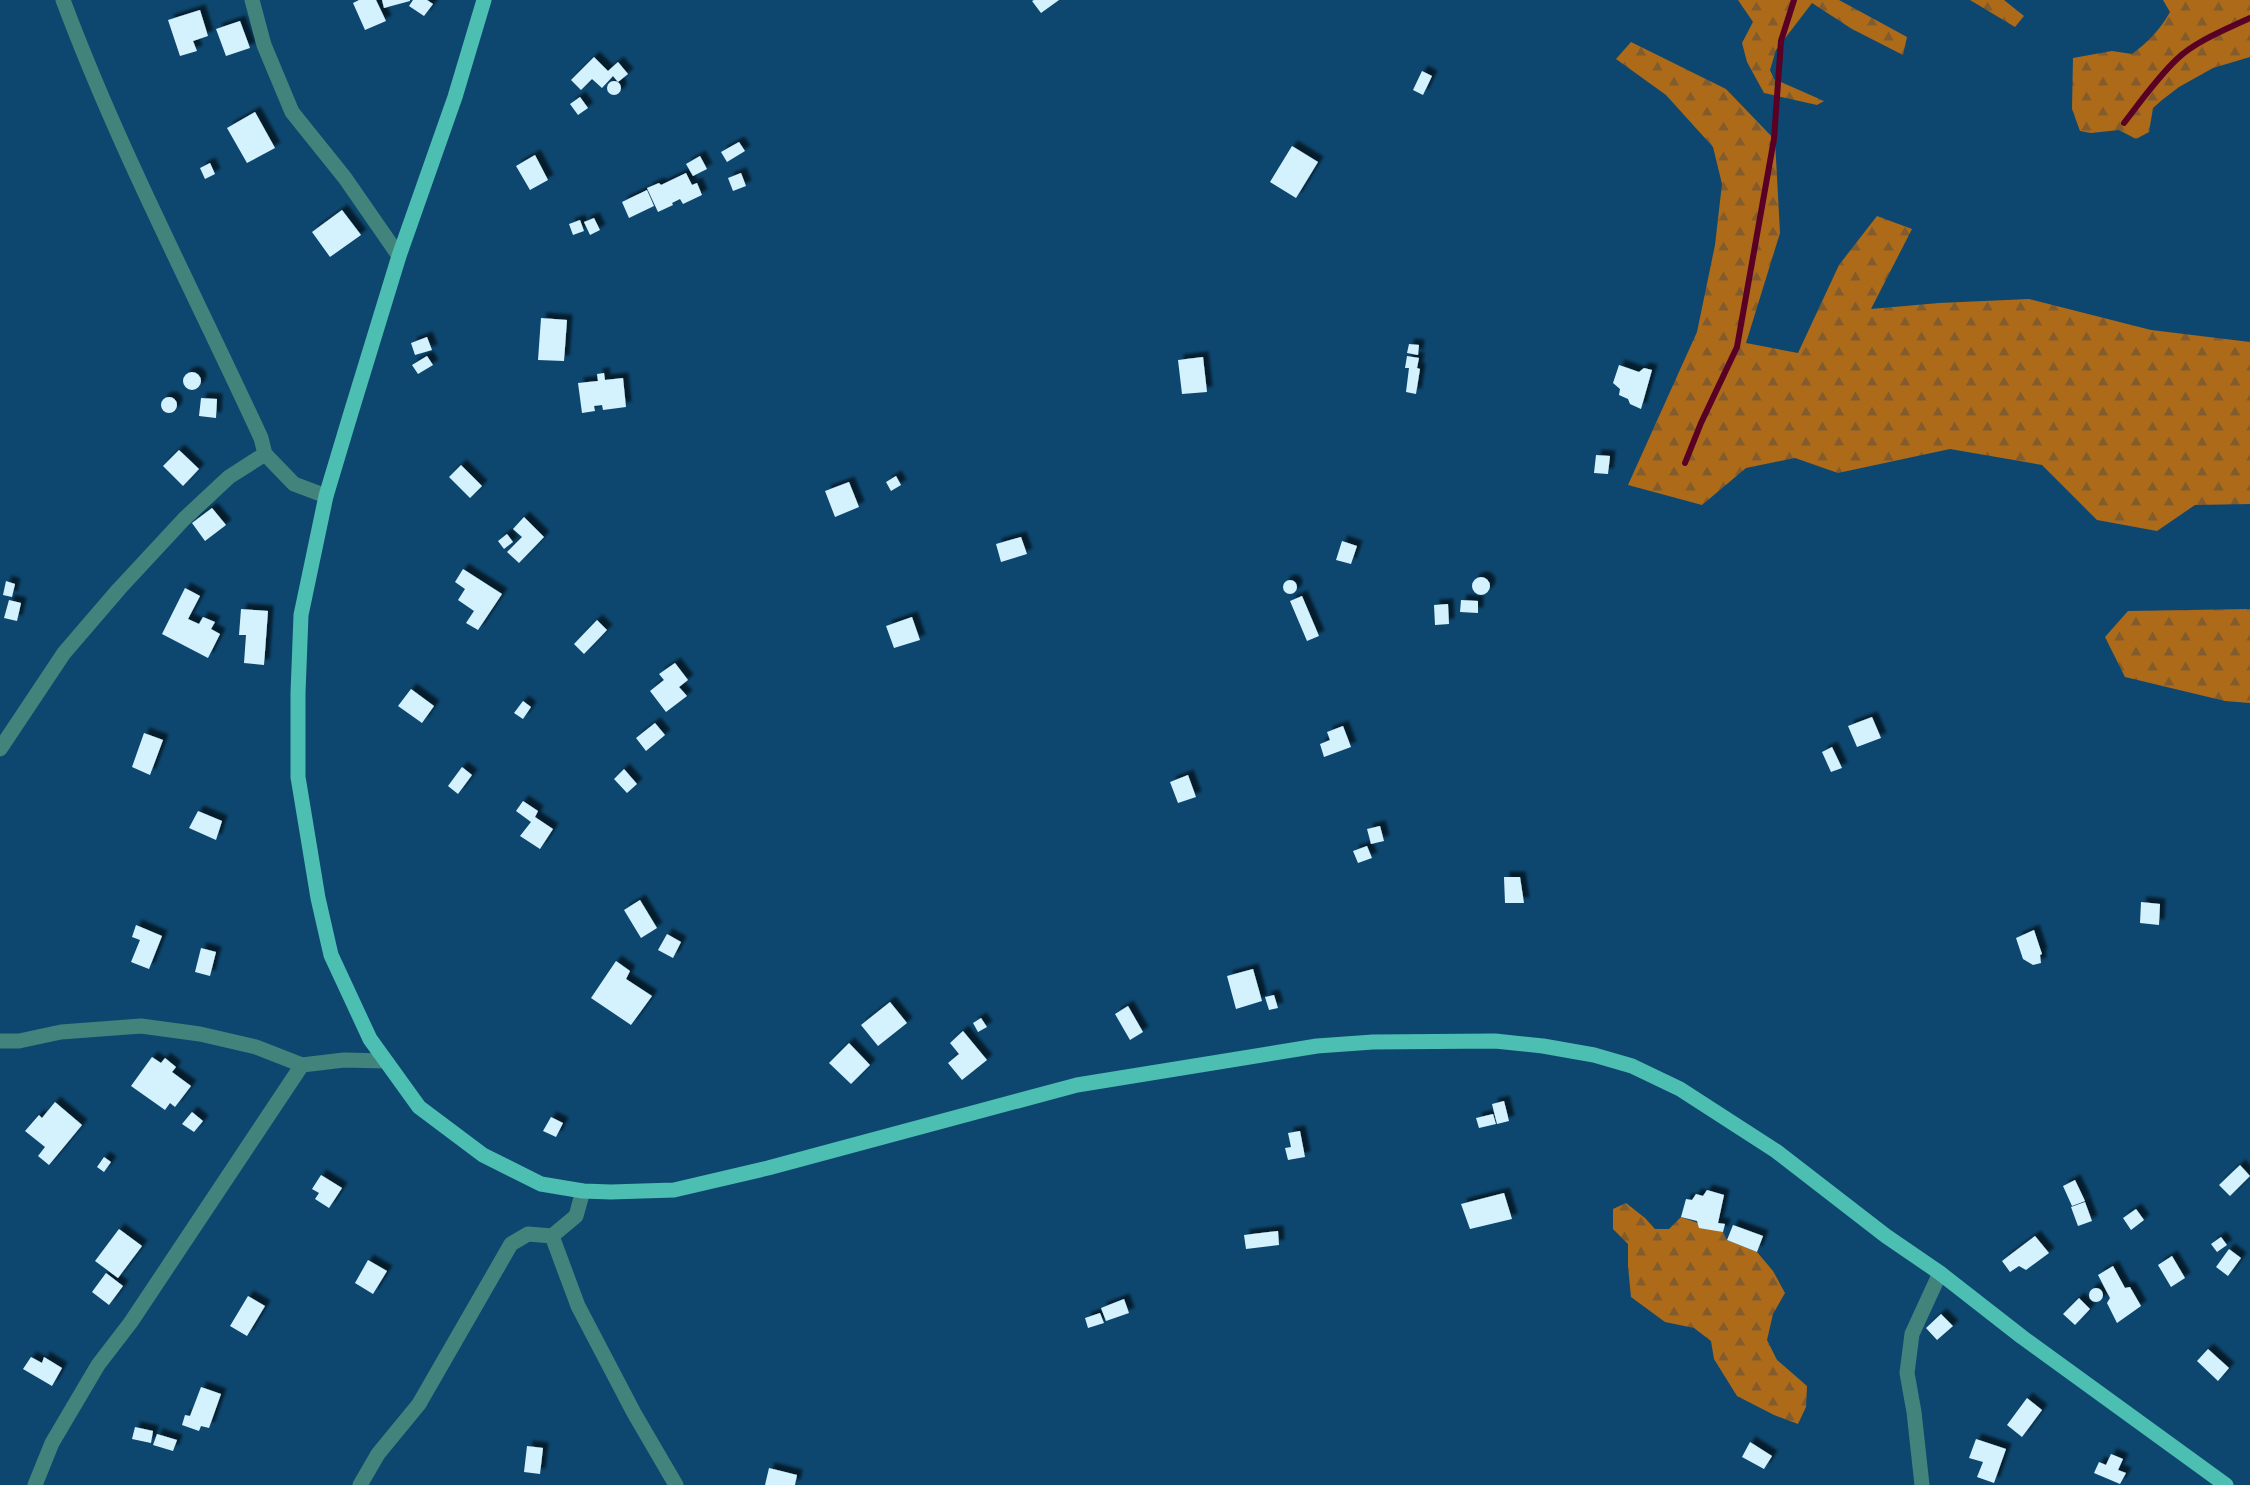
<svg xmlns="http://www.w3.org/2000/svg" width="2250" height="1485" font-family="'Roboto Condensed',sans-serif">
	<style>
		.forest { fill: url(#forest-firs) }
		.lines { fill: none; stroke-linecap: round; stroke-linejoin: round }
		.stream { stroke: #5a0025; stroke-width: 6 }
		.building { fill: #d4f2fe; filter: url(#shadow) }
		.minor { stroke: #42847c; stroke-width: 15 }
		.major { stroke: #4dbeb2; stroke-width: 15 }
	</style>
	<defs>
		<pattern id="forest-firs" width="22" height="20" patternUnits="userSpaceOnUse" patternTransform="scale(1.5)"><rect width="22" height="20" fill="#ad6a19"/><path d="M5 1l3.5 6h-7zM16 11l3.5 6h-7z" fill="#835c2d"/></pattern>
		<filter id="shadow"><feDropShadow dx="5.5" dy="-5.5" stdDeviation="1.5" flood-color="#0009"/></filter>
	</defs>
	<rect width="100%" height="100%" fill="#0d476f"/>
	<path class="forest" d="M1738 0H1839L1907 37 1903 55 1852 29 1812 3 1776 50 1770 70 1774 79 1824 101 1817 105 1764 93 1747 62 1742 43 1753 22Z
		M1970 0H2004L2024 16 2015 27Z
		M2163 0H2250V57L2213 68 2179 87 2162 100 2153 108 2149 132 2136 139 2119 130 2091 133 2080 131 2072 109 2073 58 2112 51 2132 54C2148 42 2160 30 2170 12Z
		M1631 42 1726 89 1775 140 1780 233 1746 343 1798 353 1839 265 1877 216 1912 229 1871 309 1939 303 2029 299 2151 330 2250 342V504L2195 505 2157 531 2097 520 2042 465 1950 449 1838 473 1795 458 1746 468 1702 505 1628 485 1697 332 1715 245 1722 184 1713 147 1666 95 1616 59Z
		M2250 609V703L2225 701 2125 677 2105 637 2128 611Z
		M1626 1203 1645 1218 1655 1229H1669L1681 1217 1723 1232 1727 1240 1757 1252 1773 1271 1785 1293 1773 1314 1767 1340 1777 1360 1807 1386 1806 1407 1798 1424 1774 1415 1737 1396 1714 1359 1711 1341 1694 1328 1665 1322 1631 1297 1628 1266V1244L1613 1229V1209Z"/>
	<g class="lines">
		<path class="stream" d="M2124 123C2141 101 2157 78 2177 59 2196 41 2227 29 2250 18
			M1685 463 1701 423 1737 347 1774 139 1781 41 1794 0"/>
	</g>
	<path class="building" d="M359 0H376L386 21 365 30 353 3Z
		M382 0H410V1L384 8Z
		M413 0H427L433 4 424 16 409 6Z
		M1034 0H1059L1041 13 1032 1Z
		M200 10 208 36 193 41 197 51 180 56 168 20Z
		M240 21 250 48 226 56 216 29Z
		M594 57 608 71 618 62 628 74 618 82 613 76 602 88 592 79 581 90 571 80Z
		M1422 71 1432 76 1423 95 1413 90Z
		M607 88a7 7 0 1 1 14 0a7 7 0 1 1-14 0Z
		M580 97 588 108 578 115 570 104Z
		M255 112 275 148 247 163 227 128Z
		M739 142 745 151 727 162 721 152Z
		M1292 146 1318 162 1296 198 1270 182Z
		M535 155 548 180 530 190 516 166Z
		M700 156 707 169 693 176 686 164Z
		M210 163 215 174 205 179 200 168Z
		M686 173 692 185 697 183 702 195 683 204 680 199 672 203 673 205 658 212 647 188 659 183 661 185Z
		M741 173 746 186 733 191 728 178Z
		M647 190 654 206 629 218 622 202Z
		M342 210 361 235 330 257 312 232Z
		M594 218 600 230 590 235 584 222Z
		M580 220 584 231 573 235 569 224Z
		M541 318 567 320 564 361 538 360Z
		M427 337 432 350 415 355 411 343Z
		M1409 344 1419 345 1418 355 1407 353Z
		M427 356 433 365 418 374 412 365Z
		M1407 356 1419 358 1417 368 1420 369 1416 394 1406 392 1409 368H1405Z
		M1203 357 1207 392 1182 394 1178 360Z
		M1619 365 1639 372 1644 368 1652 370 1641 409 1630 404 1628 399 1619 395 1620 389 1613 383Z
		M183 381a9 9 0 1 1 18 0a9 9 0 1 1-18 0Z
		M604 373 605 380 623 378 626 407 603 410 602 405 594 406 595 411 582 413 578 383 598 381 597 374Z
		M161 405a8 8 0 1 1 16 0a8 8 0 1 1-16 0Z
		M201 398 217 399 216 418 199 416Z
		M179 450 199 469 183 486 163 466Z
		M1596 455 1610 456 1608 474 1594 473Z
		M461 465 482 486 470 498 449 477Z
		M896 476 901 485 891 491 886 482Z
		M849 482 859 507 835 517 825 491Z
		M212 508 226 525 205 541 192 523Z
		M524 517 544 537 519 563 507 552 522 537 513 529Z
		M507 534 513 542 504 549 498 541Z
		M1021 537 1027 554 1001 562 996 544Z
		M1342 541 1357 546 1351 564 1336 560Z
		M463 569 502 594 478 630 466 623 474 611 458 600 465 589 455 582Z
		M1472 586a9 9 0 1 1 18 0a9 9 0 1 1-18 0Z
		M1283 587a7 7 0 1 1 14 0a7 7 0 1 1-14 0Z
		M6 581 15 584 12 597 3 595Z
		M185 588 200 596 188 619 199 624 203 617 215 622 211 629 220 634 208 658 162 634Z
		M1302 596 1319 636 1307 641 1290 601Z
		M9 600 21 603 17 621 4 618Z
		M1461 600 1478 601V613L1460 612Z
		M1448 604 1449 624 1435 625 1434 605Z
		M241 609 268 611 264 665 244 663 246 635H239Z
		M912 617 920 640 894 648 886 626Z
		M597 620 607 630 584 654 574 644Z
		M675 663 688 680 679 687 687 696 666 712 650 691 664 680 659 674Z
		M411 689 434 706 422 723 398 706Z
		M523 701 531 707 523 719 514 713Z
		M1872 717 1881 738 1857 747 1848 726Z
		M655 723 665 735 646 751 636 738Z
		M1343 726 1351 747 1324 757 1320 744 1330 740 1327 732Z
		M144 733 163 740 150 775 132 767Z
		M1832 747 1842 768 1831 772 1822 752Z
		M462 767 472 775 458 794 448 786Z
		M624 769 637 784 627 793 614 779Z
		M1188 775 1196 797 1178 803 1170 782Z
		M523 801 538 811 535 817 553 829 540 849 520 836 531 822 516 811Z
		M198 811 222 821 216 840 189 828Z
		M1380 826 1384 841 1371 844 1367 829Z
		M1367 846 1372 858 1358 863 1353 851Z
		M1504 877H1520L1524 903H1505Z
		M640 900 657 928 641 938 624 910Z
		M2141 902 2160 904 2159 925 2140 923Z
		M136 925 162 936 149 969 131 962 140 940 132 937Z
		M2034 930 2042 954 2040 955 2041 963 2033 965 2023 959 2016 938Z
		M667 934 681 942 673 958 658 950Z
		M201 948 216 952 210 976 195 972Z
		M616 961 630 971 626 979 652 996 631 1025 591 998Z
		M1253 969 1262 1001 1236 1009 1227 976Z
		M1274 995 1278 1008 1269 1010 1265 997Z
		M890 1002 907 1023 878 1046 861 1025Z
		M1128 1006 1143 1032 1130 1040 1115 1014Z
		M981 1018 987 1027 978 1032 973 1023Z
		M963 1031 987 1060 962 1080 948 1063 959 1054 950 1043Z
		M849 1043 870 1065 851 1084 829 1063Z
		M152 1057 161 1063 165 1058 176 1067 172 1072 191 1086 175 1107 170 1103 165 1110 131 1086Z
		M1504 1101 1509 1121 1497 1124 1492 1104Z
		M55 1102 82 1125 49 1165 38 1156 45 1147 25 1131 39 1115 42 1118Z
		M192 1112 203 1121 194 1132 182 1124Z
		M1493 1114 1496 1124 1479 1128 1476 1118Z
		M551 1117 563 1123 556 1137 543 1131Z
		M1300 1131 1305 1157 1288 1160 1285 1148 1291 1147 1288 1133Z
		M104 1157 111 1162 104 1172 97 1167Z
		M2240 1165 2250 1176 2230 1196 2219 1185Z
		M321 1175 342 1188 329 1208 315 1199 319 1193 312 1189Z
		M2075 1180 2085 1201 2072 1206 2063 1186Z
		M1707 1190 1724 1195 1718 1223 1725 1224 1723 1232 1699 1228 1697 1221 1681 1217 1686 1199 1692 1200 1696 1194 1703 1196Z
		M1504 1193 1512 1219 1470 1229 1461 1204Z
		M2085 1202 2092 1221 2078 1226 2071 1207Z
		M2136 1209 2144 1220 2131 1230 2123 1218Z
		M1733 1225 1763 1236 1757 1252 1727 1240Z
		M119 1229 142 1246 118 1278 95 1261Z
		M1278 1231 1279 1245 1246 1249 1244 1235Z
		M2035 1236 2049 1253 2026 1270 2019 1266 2010 1272 2002 1261Z
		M2221 1237 2227 1245 2217 1252 2211 1244Z
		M2229 1249 2241 1258 2228 1276 2216 1267Z
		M2172 1256 2185 1278 2171 1287 2158 1265Z
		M368 1260 387 1271 373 1294 355 1283Z
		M2113 1266 2125 1288 2130 1287 2141 1306 2117 1323 2107 1303 2110 1298 2098 1275Z
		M106 1273 123 1286 109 1305 92 1292Z
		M2089 1295a7 7 0 1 1 14 0a7 7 0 1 1-14 0Z
		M248 1296 265 1306 247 1336 230 1326Z
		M2079 1298 2090 1309 2075 1325 2063 1314Z
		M1124 1299 1129 1313 1106 1321 1101 1308Z
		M1100 1313 1104 1323 1088 1328 1085 1318Z
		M1941 1314 1953 1326 1937 1340 1926 1328Z
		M2208 1349 2229 1368 2218 1381 2197 1361Z
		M31 1357 42 1363 44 1357 62 1368 52 1386 23 1369Z
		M201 1387 221 1394 209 1428 201 1426 199 1431 182 1425 185 1415 190 1416Z
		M2027 1398 2042 1410 2022 1437 2007 1425Z
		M135 1427 153 1431 151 1443 132 1439Z
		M157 1434 177 1440 173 1451 153 1445Z
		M1976 1439 2006 1449 1994 1483 1977 1477 1983 1462 1969 1458Z
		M1750 1442 1772 1456 1764 1469 1742 1457Z
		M527 1446 543 1448 540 1474 524 1472Z
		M2111 1454 2123 1459 2118 1470 2126 1473 2120 1484 2094 1473 2099 1462 2106 1465Z
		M769 1468 797 1475 795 1485H765Z"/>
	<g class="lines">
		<path class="minor" d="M63 0C119 150 194 292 261 438L265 454 294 484 326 496
			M252 0 264 45 292 112 345 178 399 256
			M0 749 64 653 119 589 184 519 229 477 265 454
			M0 1041H19L61 1032 141 1026 200 1034 256 1047 302 1065 344 1060 385 1061
			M583 1191 576 1216 552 1236 578 1306 634 1413 676 1485
			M35 1485 52 1443 98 1365 131 1322 302 1065
			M360 1485 378 1454 419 1404 511 1244 528 1234 552 1236
			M1922 1485 1914 1412 1907 1373 1912 1334 1940 1273"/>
		<path class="major" d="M484 0 455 97 399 256 350 416 326 496 301 615 298 693V777L318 898 331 955 370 1039 419 1107 483 1155 541 1184 583 1191 611 1192 674 1190 768 1168 1077 1085 1317 1046 1373 1042 1495 1041 1543 1046 1594 1055 1632 1066 1680 1089 1776 1151 1886 1236 1940 1273 2022 1337 2226 1485"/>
	</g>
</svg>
